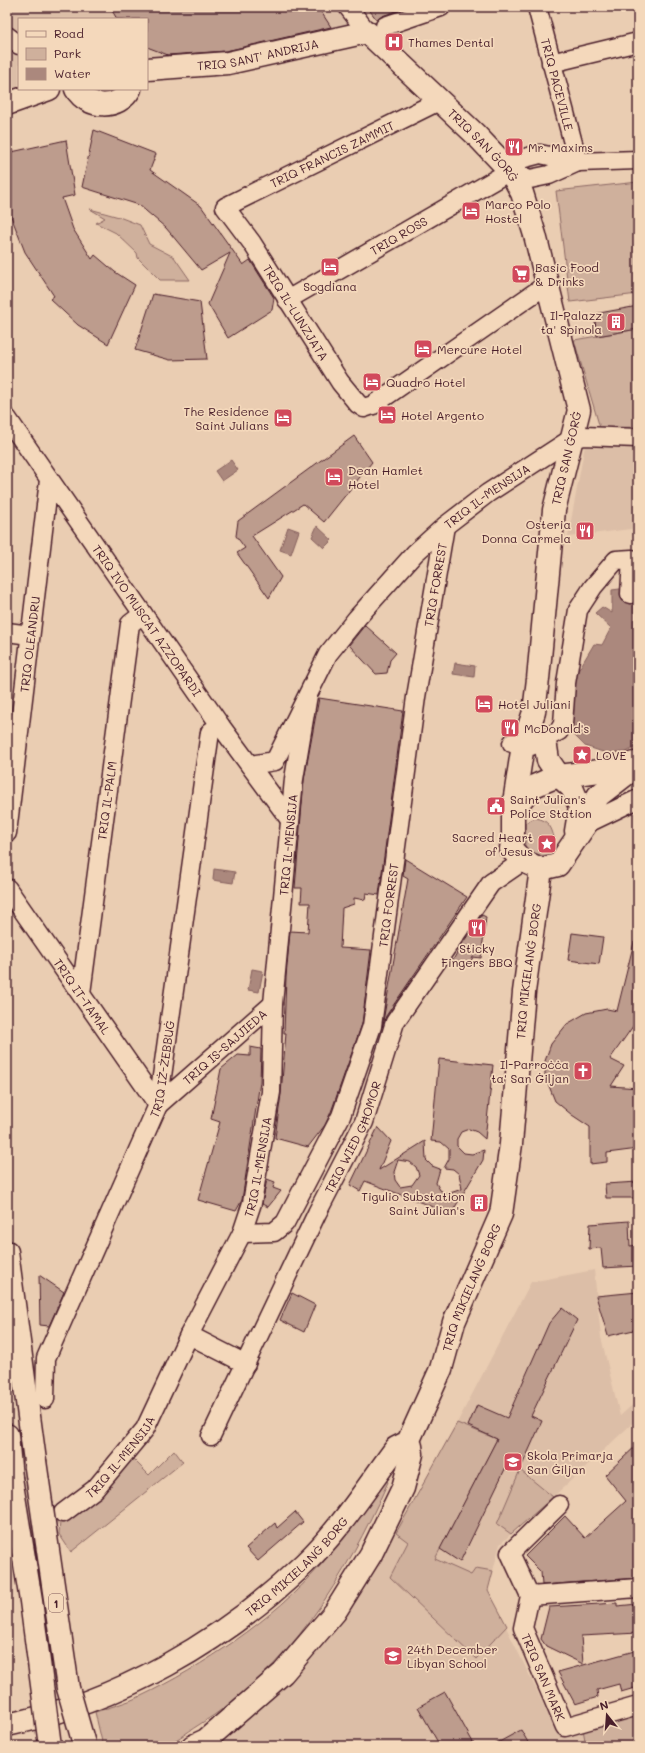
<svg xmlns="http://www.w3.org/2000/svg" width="645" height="1753" font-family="Mali,sans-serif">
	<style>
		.built { fill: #dcbea7 }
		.green { fill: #cfb09c; stroke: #8c6864 }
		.water { fill: #ab887d; stroke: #845e5c }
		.building { fill: #bd9c8d; stroke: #4a1f2b; fill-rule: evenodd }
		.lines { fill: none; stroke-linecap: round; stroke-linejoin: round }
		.minor-tunnel { stroke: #caaa97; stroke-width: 18; stroke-dasharray: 18 9; stroke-linecap: butt }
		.minor-casing { stroke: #4a1f2b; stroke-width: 21 }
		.major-casing { stroke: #4a1f2b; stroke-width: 25 }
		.highway-casing { stroke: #4a1f2b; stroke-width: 25 }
		.minor { stroke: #f4d8bb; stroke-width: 18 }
		.major { stroke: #f4d8bb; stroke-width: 22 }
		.highway { stroke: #f4d8bb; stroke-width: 22 }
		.highway-bridge-casing { stroke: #4a1f2b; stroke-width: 25; stroke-linecap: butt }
		.highway-bridge { stroke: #f4d8bb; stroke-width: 22 }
		.labels { text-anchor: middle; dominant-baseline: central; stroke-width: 3.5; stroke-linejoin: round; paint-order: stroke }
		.shield { fill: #f4d8bb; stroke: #7d5656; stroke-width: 1 }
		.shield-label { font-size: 11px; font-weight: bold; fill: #4a1f2b }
		.poi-label { font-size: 12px; fill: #4a1f2b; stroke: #f4d8bb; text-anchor: start }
		.street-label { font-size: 12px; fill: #4a1f2b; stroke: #f4d8bb }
	</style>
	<rect width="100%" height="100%" fill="#eacdb2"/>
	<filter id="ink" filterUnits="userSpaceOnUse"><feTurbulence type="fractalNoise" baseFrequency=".025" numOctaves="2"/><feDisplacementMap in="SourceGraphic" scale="8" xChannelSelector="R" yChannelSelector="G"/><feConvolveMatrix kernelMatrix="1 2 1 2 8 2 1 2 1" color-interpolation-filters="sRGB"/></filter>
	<g filter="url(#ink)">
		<path class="built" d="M7 7H336L350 27 345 35 166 62 147 56V19H19V89L7 93Z
			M585 445 636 448 638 528 568 537Z
			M594 1270 601 1337 620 1416 638 1400V1418L553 1497 500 1544 488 1590 556 1730 565 1734 638 1714V1746H205L270 1699 314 1654 356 1600 377 1566 457 1423 531 1282Z"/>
		<path class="green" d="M638 182V294L570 302 556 191Z
			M90 209 119 217 140 225 149 244 174 257 190 280H160L138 258 137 253 116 233 96 223 105 218Z
			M638 329V427L600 428 574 340Z
			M535 818C552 820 553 833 556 847L551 857 542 861 525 849V823Z
			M457 1423 497 1439 435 1559 471 1575 476 1568 493 1571 488 1590 507 1626 476 1659 390 1577 408 1542 396 1533Z
			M174 1450 183 1462 71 1552 59 1534 60 1522 96 1494 131 1457 149 1475Z
			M520 1470 553 1497 511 1534 497 1524Z
			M385 1479 388 1482C345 1578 290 1670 197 1726 189 1731 172 1744 163 1746 147 1749 120 1746 103 1746L95 1712C110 1707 126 1703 141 1696 202 1667 275 1618 319 1567 343 1539 364 1509 385 1479Z
			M638 1714V1746H586L583 1729Z"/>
		<path class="water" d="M231 460 238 470 222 481 215 471Z
			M317 526 332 540 324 548 312 537Z
			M288 527 299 531 291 554 280 550Z
			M627 588 626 603 638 599V746L626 752 606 753 585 746 574 735 569 718 572 681 594 644 602 645 611 628 595 613 602 607 612 613V590Z
			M455 663 475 666 474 677 453 674Z
			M214 869 235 872 233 883 213 880Z
			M252 969 263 971 259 992 248 990Z"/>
		<path class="building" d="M110 7H318L331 27 226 51 168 55 147 47V19H117Z
			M367 7H408L382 16 377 20Z
			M94 130 156 154 150 170 201 206 243 265 250 260 274 298 272 310 228 338 208 304 230 253 201 270 166 228 139 205 82 187Z
			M66 140 75 195 62 198 73 229 92 259 95 255 115 272 135 285 108 344 78 325 50 299 54 296 25 252 7 206V153Z
			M153 294 200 302 207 359 170 360 135 350Z
			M638 306V329L597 336 594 314Z
			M354 436 372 462 324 522 303 504 252 536 281 577 269 598 237 553 245 548 236 536 238 521Z
			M365 625 396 653 390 660 387 673 376 674 349 645Z
			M319 698 403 711 379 895 366 893 365 900 354 898V904L342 908 340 948 371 950 362 1024 331 1112 325 1125 308 1147 275 1138 281 1094 286 1033H284L286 977 290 931 308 932 310 903H301L302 888H295L304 780Z
			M405 859 467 897 386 1016 382 1027 408 879 403 876Z
			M482 915 486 917 481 958 473 957 469 965 453 960 462 944Z
			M572 933 603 937 599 964 568 960Z
			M634 942H638V1019L610 1059 624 1066 611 1086 638 1088V1149L607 1153V1162L590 1164V1127L572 1115 555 1101 545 1076V1061L551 1044 567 1024 586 1013 607 1009 617 1011Z
			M250 1047 261 1049 260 1082 242 1200 236 1211 198 1200 220 1122 211 1119 221 1069 238 1055 250 1056Z
			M439 1059 493 1065 485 1139 477 1132 469 1129 461 1132 457 1139V1146L464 1153 472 1154 484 1150 483 1160 451 1214 365 1181 360 1191 350 1185 378 1127 391 1141 379 1170 425 1141 426 1160 432 1166 440 1169 436 1183 440 1190 447 1194 462 1189 459 1174 453 1169 444 1168 449 1159V1149L441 1142 431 1141ZM398 1160 410 1162 416 1167 419 1175 412 1185 400 1187 395 1180 394 1172Z
			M267 1179 275 1182 273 1188 281 1191 268 1207 262 1204Z
			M638 1182V1198H606L605 1184Z
			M629 1221 630 1246 638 1245V1266L603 1268 601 1248 589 1249 590 1224Z
			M39 1275 64 1292 49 1326 40 1325Z
			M638 1292V1329L608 1336 596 1296Z
			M292 1293 315 1305 304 1332 280 1320Z
			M562 1308 577 1320 531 1416 542 1421 520 1470 507 1465 460 1562 440 1549 497 1439 468 1426 477 1405 507 1418 549 1323Z
			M638 1444V1578L542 1585 541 1572 525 1556 565 1516 585 1538 626 1501 605 1475Z
			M295 1512 303 1522 258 1561 246 1548 275 1523 277 1528Z
			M617 1603V1606L638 1604V1633L581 1636 583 1664 546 1646 541 1639 549 1607Z
			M638 1650V1687L621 1692 619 1684 597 1690 598 1697 575 1704 558 1672Z
			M445 1692 475 1746H440L418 1707Z
			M521 1730 530 1746H492Z"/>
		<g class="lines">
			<path class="minor-tunnel" d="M7 1545 55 1517"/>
			<defs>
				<g id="minor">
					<path d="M348 7 367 32"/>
					<path id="s1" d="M537 7 578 162"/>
					<path d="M385 26 441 7"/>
					<path d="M7 36 19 45"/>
					<path d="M551 63 638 42"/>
					<path id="s2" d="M439 101 225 207 252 243 340 382 358 404 364 408 373 405 546 285"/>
					<path d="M510 171 530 179 549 175 578 162"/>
					<path id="s3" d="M287 300 510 171 521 159 540 154 578 162 638 160"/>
					<path id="s4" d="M7 418 220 725 290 820"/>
					<path d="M7 632 30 635"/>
					<path d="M512 743 531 746 559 731 563 724 566 683 578 610 593 587 616 560 632 559 630 594 638 591"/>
					<path id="s5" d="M250 765 275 761 328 654 357 618 415 553 445 526 488 493 571 439 583 436 638 438"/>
					<path d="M586 824 638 799"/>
					<path id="s6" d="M7 833 49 480"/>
					<path id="s7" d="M7 888 158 1105 273 1004"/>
					<path id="s8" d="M81 993 130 624 143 614"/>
					<path id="s9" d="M242 1233 274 1232 285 1223 341 1116 372 1026 416 697 445 526"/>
					<path d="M189 1335 246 1364"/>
					<path id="s10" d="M45 1399 46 1358 158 1105 210 732 220 725"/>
					<path id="s11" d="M211 1436 317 1213 364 1122 395 1022 491 883 523 861"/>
					<path id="s12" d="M559 1505 510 1553 530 1596 523 1628 565 1727 638 1706"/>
					<path id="s13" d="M63 1513 95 1489 145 1429 189 1335 242 1233 252 1203 271 1092 273 1004 294 779 308 695"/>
					<path d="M530 1596 638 1588"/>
				</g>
				<g id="major">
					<path id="s14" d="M147 69 228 63 367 32 475 134 510 171 522 193 535 235 579 410 554 510 538 679 534 712 523 745 513 809V833L511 849 523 861 541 869"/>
					<path d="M76 89C88 109 119 110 130 89"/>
					<path d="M7 104 49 89"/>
					<path d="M546 747 548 760 559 776 572 788 580 807 576 831"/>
					<path d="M513 809 532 787 548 780 559 776 616 769 634 763"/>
					<path d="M541 869 558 865 586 824 598 796 638 765"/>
					<path id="s15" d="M7 1725C118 1702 223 1642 304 1564 340 1530 367 1487 396 1448L408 1442 441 1369 454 1322 501 1214 511 1144 524 992 541 869"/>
				</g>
				<path id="highway" d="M7 1252 35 1461
					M7 1435 11 1478
					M193 1746 206 1740 283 1673 335 1612 371 1554 403 1488 412 1454 411 1446 408 1442"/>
			</defs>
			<use href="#minor" class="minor-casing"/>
			<use href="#major" class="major-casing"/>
			<use href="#highway" class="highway-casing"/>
			<use href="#minor" class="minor"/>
			<use href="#major" class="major"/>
			<use href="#highway" class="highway"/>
			<defs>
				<path id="highway-bridge" d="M35 1461 68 1688 84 1744
					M11 1478 31 1601 50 1746"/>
			</defs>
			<use href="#highway-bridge" class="highway-bridge-casing"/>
			<use href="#highway-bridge" class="highway-bridge"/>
		</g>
	</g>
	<defs>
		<symbol id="hospital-square" viewBox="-11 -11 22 22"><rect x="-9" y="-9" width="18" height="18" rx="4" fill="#d1495b" stroke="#f4d8bb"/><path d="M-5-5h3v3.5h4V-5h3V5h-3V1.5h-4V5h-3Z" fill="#fff"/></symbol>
		<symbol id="restaurant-square" viewBox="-11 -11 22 22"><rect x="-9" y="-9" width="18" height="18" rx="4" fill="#d1495b" stroke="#f4d8bb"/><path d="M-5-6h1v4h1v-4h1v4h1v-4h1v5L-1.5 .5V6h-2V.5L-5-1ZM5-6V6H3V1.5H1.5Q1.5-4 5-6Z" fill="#fff"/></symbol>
		<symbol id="hotel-square" viewBox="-11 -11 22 22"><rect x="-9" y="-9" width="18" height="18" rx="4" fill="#d1495b" stroke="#f4d8bb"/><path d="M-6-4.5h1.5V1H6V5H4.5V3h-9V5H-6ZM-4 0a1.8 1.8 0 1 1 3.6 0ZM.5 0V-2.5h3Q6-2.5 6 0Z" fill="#fff"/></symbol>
		<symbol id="supermarket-square" viewBox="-11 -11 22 22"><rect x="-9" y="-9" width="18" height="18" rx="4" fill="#d1495b" stroke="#f4d8bb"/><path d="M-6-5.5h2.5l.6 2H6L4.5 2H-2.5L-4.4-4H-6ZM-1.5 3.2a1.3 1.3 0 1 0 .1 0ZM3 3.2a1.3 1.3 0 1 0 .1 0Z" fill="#fff"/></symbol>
		<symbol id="building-square" viewBox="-11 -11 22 22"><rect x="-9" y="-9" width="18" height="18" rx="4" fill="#d1495b" stroke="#f4d8bb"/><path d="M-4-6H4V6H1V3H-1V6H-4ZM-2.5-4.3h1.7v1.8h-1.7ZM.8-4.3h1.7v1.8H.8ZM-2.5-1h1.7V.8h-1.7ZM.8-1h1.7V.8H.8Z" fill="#fff"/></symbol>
		<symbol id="sight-square" viewBox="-11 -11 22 22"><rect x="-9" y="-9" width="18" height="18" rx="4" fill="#d1495b" stroke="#f4d8bb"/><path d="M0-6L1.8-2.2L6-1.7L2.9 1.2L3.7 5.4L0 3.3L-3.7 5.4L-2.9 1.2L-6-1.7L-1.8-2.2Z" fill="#fff"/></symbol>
		<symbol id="civic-square" viewBox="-11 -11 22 22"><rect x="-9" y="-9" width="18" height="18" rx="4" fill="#d1495b" stroke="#f4d8bb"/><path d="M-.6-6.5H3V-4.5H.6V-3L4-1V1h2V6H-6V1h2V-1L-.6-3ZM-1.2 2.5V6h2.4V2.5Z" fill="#fff"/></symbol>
		<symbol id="church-square" viewBox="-11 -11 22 22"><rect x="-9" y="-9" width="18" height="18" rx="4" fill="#d1495b" stroke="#f4d8bb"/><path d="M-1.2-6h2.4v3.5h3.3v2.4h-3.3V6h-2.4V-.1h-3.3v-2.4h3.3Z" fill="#fff"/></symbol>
		<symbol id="school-square" viewBox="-11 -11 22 22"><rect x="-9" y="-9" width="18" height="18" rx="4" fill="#d1495b" stroke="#f4d8bb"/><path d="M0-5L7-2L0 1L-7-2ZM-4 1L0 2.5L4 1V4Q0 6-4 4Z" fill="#fff"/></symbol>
	</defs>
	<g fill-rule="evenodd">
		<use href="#hospital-square" x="383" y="31" width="22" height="22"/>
		<use href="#restaurant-square" x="503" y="136" width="22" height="22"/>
		<use href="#hotel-square" x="460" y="200" width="22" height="22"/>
		<use href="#hotel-square" x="319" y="256" width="22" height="22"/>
		<use href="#supermarket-square" x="510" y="263" width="22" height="22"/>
		<use href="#building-square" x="605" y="311" width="22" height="22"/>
		<use href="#hotel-square" x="412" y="338" width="22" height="22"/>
		<use href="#hotel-square" x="361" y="371" width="22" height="22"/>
		<use href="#hotel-square" x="376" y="404" width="22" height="22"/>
		<use href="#hotel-square" x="272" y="407" width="22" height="22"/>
		<use href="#hotel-square" x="323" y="466" width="22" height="22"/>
		<use href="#restaurant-square" x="574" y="520" width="22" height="22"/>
		<use href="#hotel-square" x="473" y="693" width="22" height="22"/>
		<use href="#restaurant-square" x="499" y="717" width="22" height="22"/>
		<use href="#sight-square" x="571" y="744" width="22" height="22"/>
		<use href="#civic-square" x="485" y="795" width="22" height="22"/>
		<use href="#sight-square" x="536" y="833" width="22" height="22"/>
		<use href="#restaurant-square" x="466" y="917" width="22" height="22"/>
		<use href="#church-square" x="572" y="1060" width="22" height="22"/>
		<use href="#building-square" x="468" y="1192" width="22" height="22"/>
		<use href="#school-square" x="502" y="1451" width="22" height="22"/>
		<use href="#school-square" x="382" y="1645" width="22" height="22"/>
	</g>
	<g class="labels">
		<rect class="shield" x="49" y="1594" width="14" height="18" rx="3"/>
		<g class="shield-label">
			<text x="56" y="1603">1</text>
		</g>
		<g class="poi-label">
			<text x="408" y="42">Thames Dental</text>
			<text x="528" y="147">Mr. Maxims</text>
			<text x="485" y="204">Marco Polo<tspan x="485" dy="14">Hostel</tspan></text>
			<text x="535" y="267">Basic Food<tspan x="535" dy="14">&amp; Drinks</tspan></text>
			<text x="330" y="286" text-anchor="middle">Sogdiana</text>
			<text x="602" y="315" text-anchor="end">Il-Palazz<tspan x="602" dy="14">ta' Spinola</tspan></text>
			<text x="437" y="349">Mercure Hotel</text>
			<text x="386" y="382">Quadro Hotel</text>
			<text x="269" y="411" text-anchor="end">The Residence<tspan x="269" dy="14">Saint Julians</tspan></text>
			<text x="401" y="415">Hotel Argento</text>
			<text x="348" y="470">Dean Hamlet<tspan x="348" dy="14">Hotel</tspan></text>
			<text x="571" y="524" text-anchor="end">Osteria<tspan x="571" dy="14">Donna Carmela</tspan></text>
			<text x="498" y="704">Hotel Juliani</text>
			<text x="524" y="728">McDonald's</text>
			<text x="596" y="755">LOVE</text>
			<text x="510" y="799">Saint Julian's<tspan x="510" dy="14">Police Station</tspan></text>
			<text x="533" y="837" text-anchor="end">Sacred Heart<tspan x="533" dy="14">of Jesus</tspan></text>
			<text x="477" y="948" text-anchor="middle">Sticky<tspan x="477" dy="14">Fingers BBQ</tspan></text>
			<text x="569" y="1064" text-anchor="end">Il-Parroċċa<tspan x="569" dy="14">ta' San Ġiljan</tspan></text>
			<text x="465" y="1196" text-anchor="end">Tigulio Substation<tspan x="465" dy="14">Saint Julian's</tspan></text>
			<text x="527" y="1455">Skola Primarja<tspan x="527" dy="14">San Ġiljan</tspan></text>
			<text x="407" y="1649">24th December<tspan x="407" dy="14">Libyan School</tspan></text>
		</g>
		<g class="street-label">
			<text stroke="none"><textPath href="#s14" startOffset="112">TRIQ SANT' ANDRIJA</textPath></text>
			<text stroke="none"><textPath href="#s1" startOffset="80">TRIQ PACEVILLE</textPath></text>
			<text stroke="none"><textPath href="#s14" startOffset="386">TRIQ SAN ĠORĠ</textPath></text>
			<text transform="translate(332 154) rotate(-26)">TRIQ FRANCIS ZAMMIT</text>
			<text stroke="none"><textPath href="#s3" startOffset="129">TRIQ ROSS</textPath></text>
			<text stroke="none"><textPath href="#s2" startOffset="366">TRIQ IL-LUNZJATA</textPath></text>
			<text transform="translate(566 458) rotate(-77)">TRIQ SAN ĠORĠ</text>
			<text stroke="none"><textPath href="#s5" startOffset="370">TRIQ IL-MENSIJA</textPath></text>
			<text stroke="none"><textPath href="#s9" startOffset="708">TRIQ FORREST</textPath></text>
			<text stroke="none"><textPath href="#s4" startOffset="246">TRIQ IVO MUSCAT AZZOPARDI</textPath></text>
			<text stroke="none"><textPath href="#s6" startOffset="190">TRIQ OLEANDRU</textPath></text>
			<text stroke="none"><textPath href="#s8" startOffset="194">TRIQ IL-PALM</textPath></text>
			<text stroke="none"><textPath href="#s13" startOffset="729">TRIQ IL-MENSIJA</textPath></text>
			<text stroke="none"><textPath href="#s9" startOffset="384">TRIQ FORREST</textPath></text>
			<text stroke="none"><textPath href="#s15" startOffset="995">TRIQ MIKIELANĠ BORG</textPath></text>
			<text stroke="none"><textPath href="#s7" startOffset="132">TRIQ IT-TAMAL</textPath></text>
			<text stroke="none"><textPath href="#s7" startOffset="353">TRIQ IS-SAJJIEDA</textPath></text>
			<text stroke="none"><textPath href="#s10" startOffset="354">TRIQ IŻ-ŻEBBUĠ</textPath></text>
			<text stroke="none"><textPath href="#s11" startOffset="331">TRIQ WIED GĦOMOR</textPath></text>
			<text stroke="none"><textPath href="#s13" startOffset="405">TRIQ IL-MENSIJA</textPath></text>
			<text stroke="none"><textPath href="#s15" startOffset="671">TRIQ MIKIELANĠ BORG</textPath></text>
			<text stroke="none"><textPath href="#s13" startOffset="81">TRIQ IL-MENSIJA</textPath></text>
			<text stroke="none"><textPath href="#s15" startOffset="335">TRIQ MIKIELANĠ BORG</textPath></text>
			<text stroke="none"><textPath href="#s12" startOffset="202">TRIQ SAN MARK</textPath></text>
		</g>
	</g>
	<rect width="645" height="1753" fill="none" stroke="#f4d8bb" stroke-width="24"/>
	<rect x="12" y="12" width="621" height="1729" fill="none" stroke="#4a1f2b" stroke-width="1.5" filter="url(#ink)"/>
	<rect x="18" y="18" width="130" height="72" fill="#f4d8bb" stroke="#b08e81"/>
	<rect x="26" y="31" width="20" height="6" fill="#f4d8bb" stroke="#b08e81"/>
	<text x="54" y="38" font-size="12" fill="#4a1f2b">Road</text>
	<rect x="26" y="48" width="20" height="12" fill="#cfb09c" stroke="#b08e81"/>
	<text x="54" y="58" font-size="12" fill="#4a1f2b">Park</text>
	<rect x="26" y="68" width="20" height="12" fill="#ab887d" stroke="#b08e81"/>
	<text x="54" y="78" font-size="12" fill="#4a1f2b">Water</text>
	<g transform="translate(607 1715) rotate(343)" stroke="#f4d8bb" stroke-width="3" paint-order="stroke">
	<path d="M0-3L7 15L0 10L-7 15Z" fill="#4a1f2b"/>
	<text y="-6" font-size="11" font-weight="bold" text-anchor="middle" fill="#4a1f2b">N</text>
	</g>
</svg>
